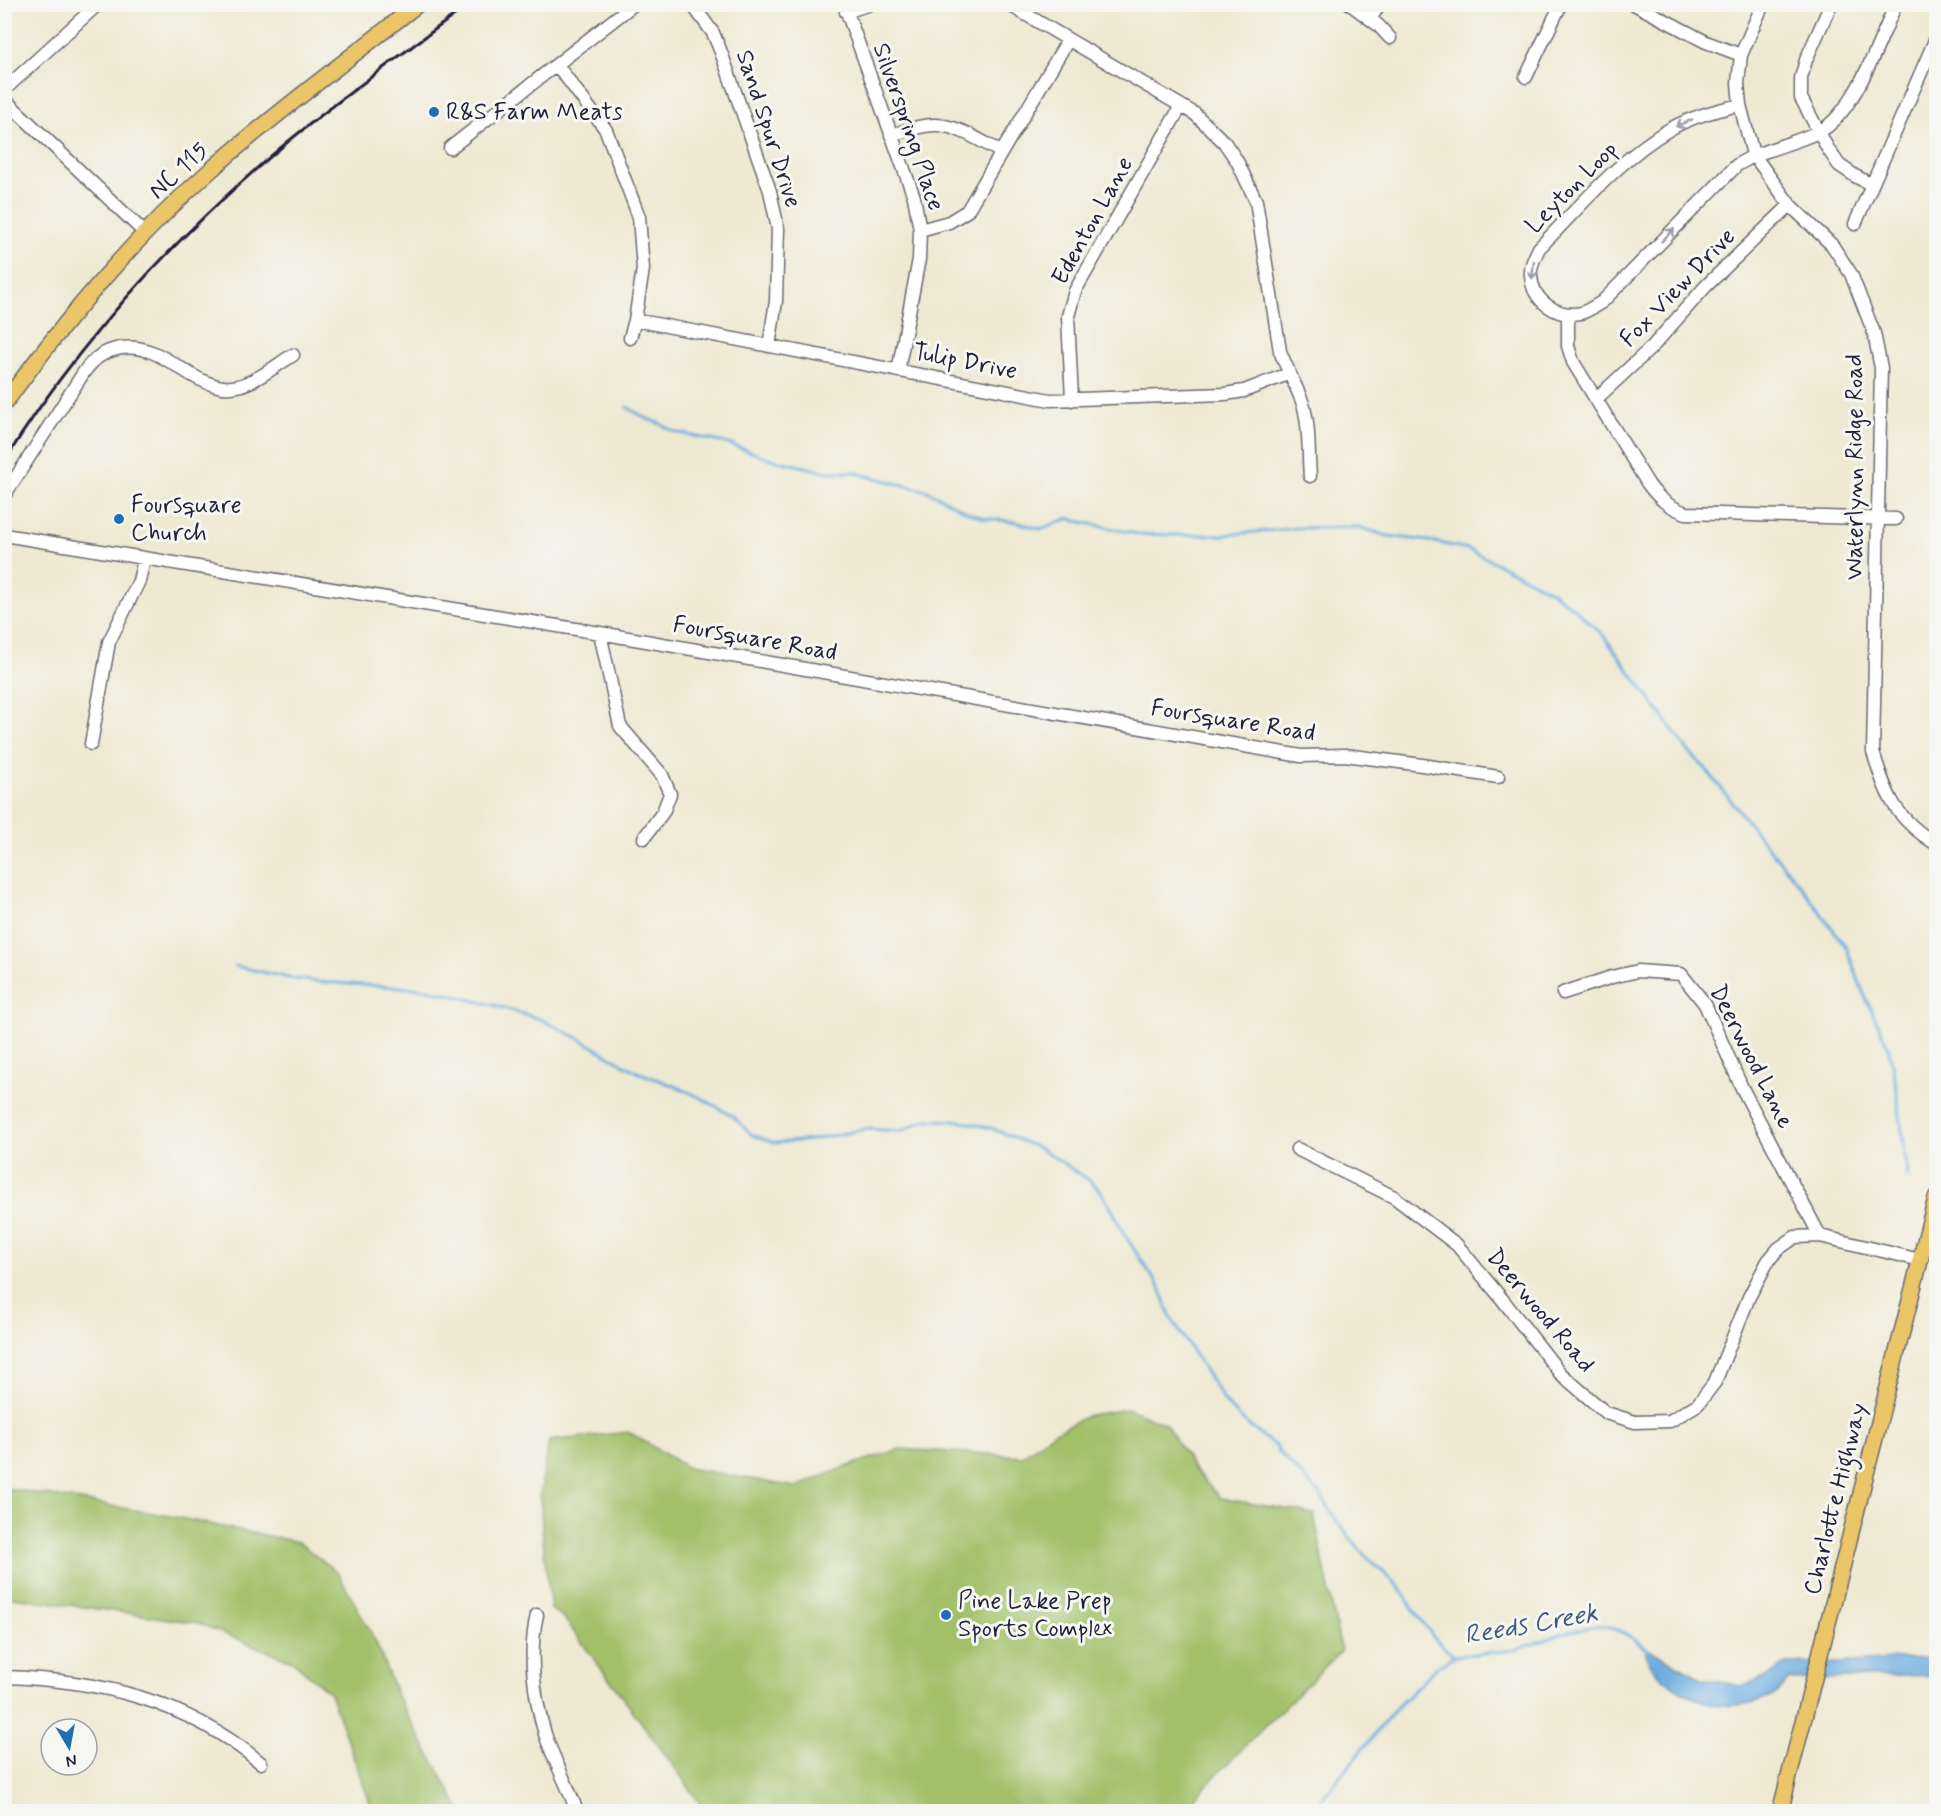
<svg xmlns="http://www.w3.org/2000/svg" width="1941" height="1816" font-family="Mynerve,sans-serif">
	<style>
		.green { fill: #a1c068; stroke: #627152; stroke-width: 1.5 }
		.water { fill: #6aacdf; stroke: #46678d; stroke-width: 1.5 }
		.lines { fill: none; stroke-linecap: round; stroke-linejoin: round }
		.stream { stroke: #6aacdf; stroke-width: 3 }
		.minor-casing { stroke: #696870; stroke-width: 15 }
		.major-casing { stroke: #696870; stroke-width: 18 }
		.minor { stroke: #fff; stroke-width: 12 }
		.major { stroke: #eac669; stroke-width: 15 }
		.rail { stroke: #22223b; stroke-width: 3 }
		.oneway { stroke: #9c9ca7 }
		.poi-dot { fill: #1f6fb2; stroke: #f6f6f2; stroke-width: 2 }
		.labels { text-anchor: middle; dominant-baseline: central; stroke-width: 6; stroke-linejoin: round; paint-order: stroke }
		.poi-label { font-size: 24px; fill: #22223b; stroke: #f6f6f2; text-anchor: start }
		.street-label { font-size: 24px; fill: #22223b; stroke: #f6f6f2 }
		.water-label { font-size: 26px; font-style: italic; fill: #3f597d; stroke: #f6f6f2 }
	</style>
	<rect width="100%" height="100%" fill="#f6f6f2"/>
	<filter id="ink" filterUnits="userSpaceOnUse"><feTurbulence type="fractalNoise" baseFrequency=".0167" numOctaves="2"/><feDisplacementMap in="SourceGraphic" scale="12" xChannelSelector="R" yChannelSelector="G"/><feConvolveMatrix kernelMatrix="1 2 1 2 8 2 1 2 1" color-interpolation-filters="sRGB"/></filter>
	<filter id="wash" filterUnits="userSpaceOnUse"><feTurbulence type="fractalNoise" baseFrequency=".008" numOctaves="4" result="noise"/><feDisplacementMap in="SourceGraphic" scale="24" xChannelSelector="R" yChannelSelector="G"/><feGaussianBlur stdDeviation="1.35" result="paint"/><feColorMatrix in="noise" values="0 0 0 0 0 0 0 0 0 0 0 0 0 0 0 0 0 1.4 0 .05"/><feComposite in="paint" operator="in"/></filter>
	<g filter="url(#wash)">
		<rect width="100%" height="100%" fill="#eee9d2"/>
		<path class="green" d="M1129 1409 1166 1424 1194 1469 1220 1498 1314 1514 1341 1651 1229 1762 1182 1811H705L676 1769 565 1620 551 1609 544 1552 540 1495 549 1441 629 1432 688 1468 796 1487 854 1464 900 1449 1022 1456 1055 1432 1089 1415Z
			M5 1488 170 1516 298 1542 338 1573 375 1640 397 1696 461 1811H373L330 1693 292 1661 198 1623 5 1596Z"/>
		<path class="water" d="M1650 1650 1701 1678 1741 1686 1767 1677 1787 1663 1823 1664 1936 1656V1675L1789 1680C1785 1685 1781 1690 1776 1694 1770 1699 1761 1700 1754 1702 1718 1711 1691 1702 1663 1678 1655 1670 1646 1663 1646 1651Z"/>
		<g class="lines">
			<path class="stream" d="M627 407 647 419 659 423 675 432 726 443 774 460 827 472H858L859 474 928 491 969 513 984 518 1016 522 1041 529 1070 518 1073 520 1138 534 1171 535H1223L1297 528 1358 527 1388 536 1429 541 1468 549 1551 591 1576 610 1603 635 1689 752 1705 768 1767 846 1800 885 1846 947 1863 992 1888 1046 1895 1078 1908 1176
				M235 966 289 978 319 982 427 989 497 1006 540 1019 580 1039 637 1072 680 1088 705 1100 734 1117 752 1135 775 1143 812 1140 865 1129 901 1131 926 1120 960 1121 991 1128 1043 1150 1086 1178 1100 1190 1116 1217 1122 1231 1160 1288 1171 1318 1227 1405 1249 1426 1277 1447 1278 1451 1319 1493 1338 1523 1361 1551 1397 1585 1434 1638 1454 1656
				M1311 1812 1398 1706 1437 1667 1454 1656 1515 1650 1571 1631 1596 1626H1607L1627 1634 1651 1653"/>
		</g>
	</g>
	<g filter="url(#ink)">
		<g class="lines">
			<defs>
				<path id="minor" d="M692 4 713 33 721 52 770 191 778 229 776 301 769 346
					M844 4 914 197 920 230 919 259 898 371
					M1008 4 1195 114 1224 142 1237 161 1256 201 1280 351C1287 370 1297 387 1303 404 1310 426 1308 453 1310 476
					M1350 4 1378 25 1390 38
					M1634 4 1706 42 1741 55
					M1763 4 1741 55 1738 83 1740 105 1753 154 1790 205 1832 245 1851 274 1874 333 1881 368 1873 752C1887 797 1895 818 1936 844
					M1831 4 1806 60 1801 78V98L1828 149 1839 165 1855 176 1872 185
					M846 12 870 4
					M1370 19 1380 4
					M557 65 606 130 639 217 643 269 635 320 630 338
					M1526 77 1561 4
					M4 90 98 4
					M4 99 145 233
					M1740 105C1716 110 1691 117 1670 129 1619 159 1580 207 1539 248 1535 257 1530 265 1531 275 1532 301 1557 318 1581 313 1588 311 1595 306 1602 302L1737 165C1762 149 1791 145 1818 132 1853 117 1880 39 1896 4
					M891 135C905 131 922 124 937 125 959 126 982 142 1001 152
					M450 148 634 4
					M1855 224 1936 38
					M920 230 949 222 967 211 1068 40
					M1568 314V346L1573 362 1648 484C1659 499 1669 507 1686 513L1896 519
					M635 320 1050 400 1225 394 1244 391 1288 374
					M1596 399 1652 347 1706 286 1790 205
					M1072 400 1068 316 1075 291 1181 106
					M4 496 84 372C94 358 104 351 121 348 161 342 186 382 223 387 248 390 273 367 293 355
					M4 535 600 633 1301 756 1345 755 1422 765 1498 777
					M600 633 620 726 662 775 670 794 663 812 644 838
					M91 744 109 642 139 581 144 559
					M1563 993 1612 977 1638 971 1681 974 1705 1004 1742 1088 1820 1236
					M1297 1149 1394 1197 1457 1245 1502 1299 1560 1373 1606 1413 1635 1422 1670 1421 1698 1404 1715 1382 1749 1297 1768 1261 1778 1249 1795 1237 1820 1236 1920 1260
					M537 1615C528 1652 534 1697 545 1734 554 1761 568 1785 577 1812
					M4 1677C101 1680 185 1700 261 1763"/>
				<path id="major" d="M4 404C65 320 133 238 212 169 278 111 349 59 418 4
					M1780 1812 1936 1198"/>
			</defs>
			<use href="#minor" class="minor-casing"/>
			<use href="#major" class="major-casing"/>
			<use href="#minor" class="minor"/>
			<use href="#major" class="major"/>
			<path class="rail" d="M4 462C78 341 176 236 284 145 343 96 407 51 469 4"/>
		</g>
		<defs><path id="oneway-shaft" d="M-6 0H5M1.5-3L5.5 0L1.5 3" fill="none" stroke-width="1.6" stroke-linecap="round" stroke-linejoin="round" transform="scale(1.5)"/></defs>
		<g class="oneway">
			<use href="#oneway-shaft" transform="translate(1684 123) rotate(157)"/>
			<use href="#oneway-shaft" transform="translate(1668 235) rotate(-45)"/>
			<use href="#oneway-shaft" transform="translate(1533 270) rotate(96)"/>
		</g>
	</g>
	<g class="poi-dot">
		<circle cx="434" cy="112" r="6"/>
		<circle cx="119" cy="519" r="6"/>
		<circle cx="946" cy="1615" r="6"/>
	</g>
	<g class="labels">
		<g class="poi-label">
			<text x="446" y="112">R&amp;S Farm Meats</text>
			<text x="131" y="505">Foursquare<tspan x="131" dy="28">Church</tspan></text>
			<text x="958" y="1601">Pine Lake Prep<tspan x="958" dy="28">Sports Complex</tspan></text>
		</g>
		<g class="street-label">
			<text transform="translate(908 127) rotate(71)">Silverspring Place</text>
			<text transform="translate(768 129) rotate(72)">Sand Spur Drive</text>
			<text transform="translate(179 171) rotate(-43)">NC 115</text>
			<text transform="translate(1572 188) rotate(-45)">Leyton Loop</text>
			<text transform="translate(1093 221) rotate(-61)">Edenton Lane</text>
			<text transform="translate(1678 288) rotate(-46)">Fox View Drive</text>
			<text transform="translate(965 362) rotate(11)">Tulip Drive</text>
			<text transform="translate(1855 467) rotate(-90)">Waterlynn Ridge Road</text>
			<text transform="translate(755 639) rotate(10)">Foursquare Road</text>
			<text transform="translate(1233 721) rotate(9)">Foursquare Road</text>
			<text transform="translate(1751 1057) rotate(63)">Deerwood Lane</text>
			<text transform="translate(1540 1311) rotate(50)">Deerwood Road</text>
			<text transform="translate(1836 1499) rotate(-76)">Charlotte Highway</text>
		</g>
		<g class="water-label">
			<text transform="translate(1531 1625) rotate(-10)">Reeds Creek</text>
		</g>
	</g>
	<rect width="1941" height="1816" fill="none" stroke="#f6f6f2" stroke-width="24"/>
	<g transform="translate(69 1747) rotate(170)"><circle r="28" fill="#f6f6f2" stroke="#a1a1a9" stroke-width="1.5"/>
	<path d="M0-4.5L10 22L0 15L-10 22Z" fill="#1f6fb2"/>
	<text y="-9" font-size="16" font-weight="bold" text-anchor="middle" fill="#22223b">N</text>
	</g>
</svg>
